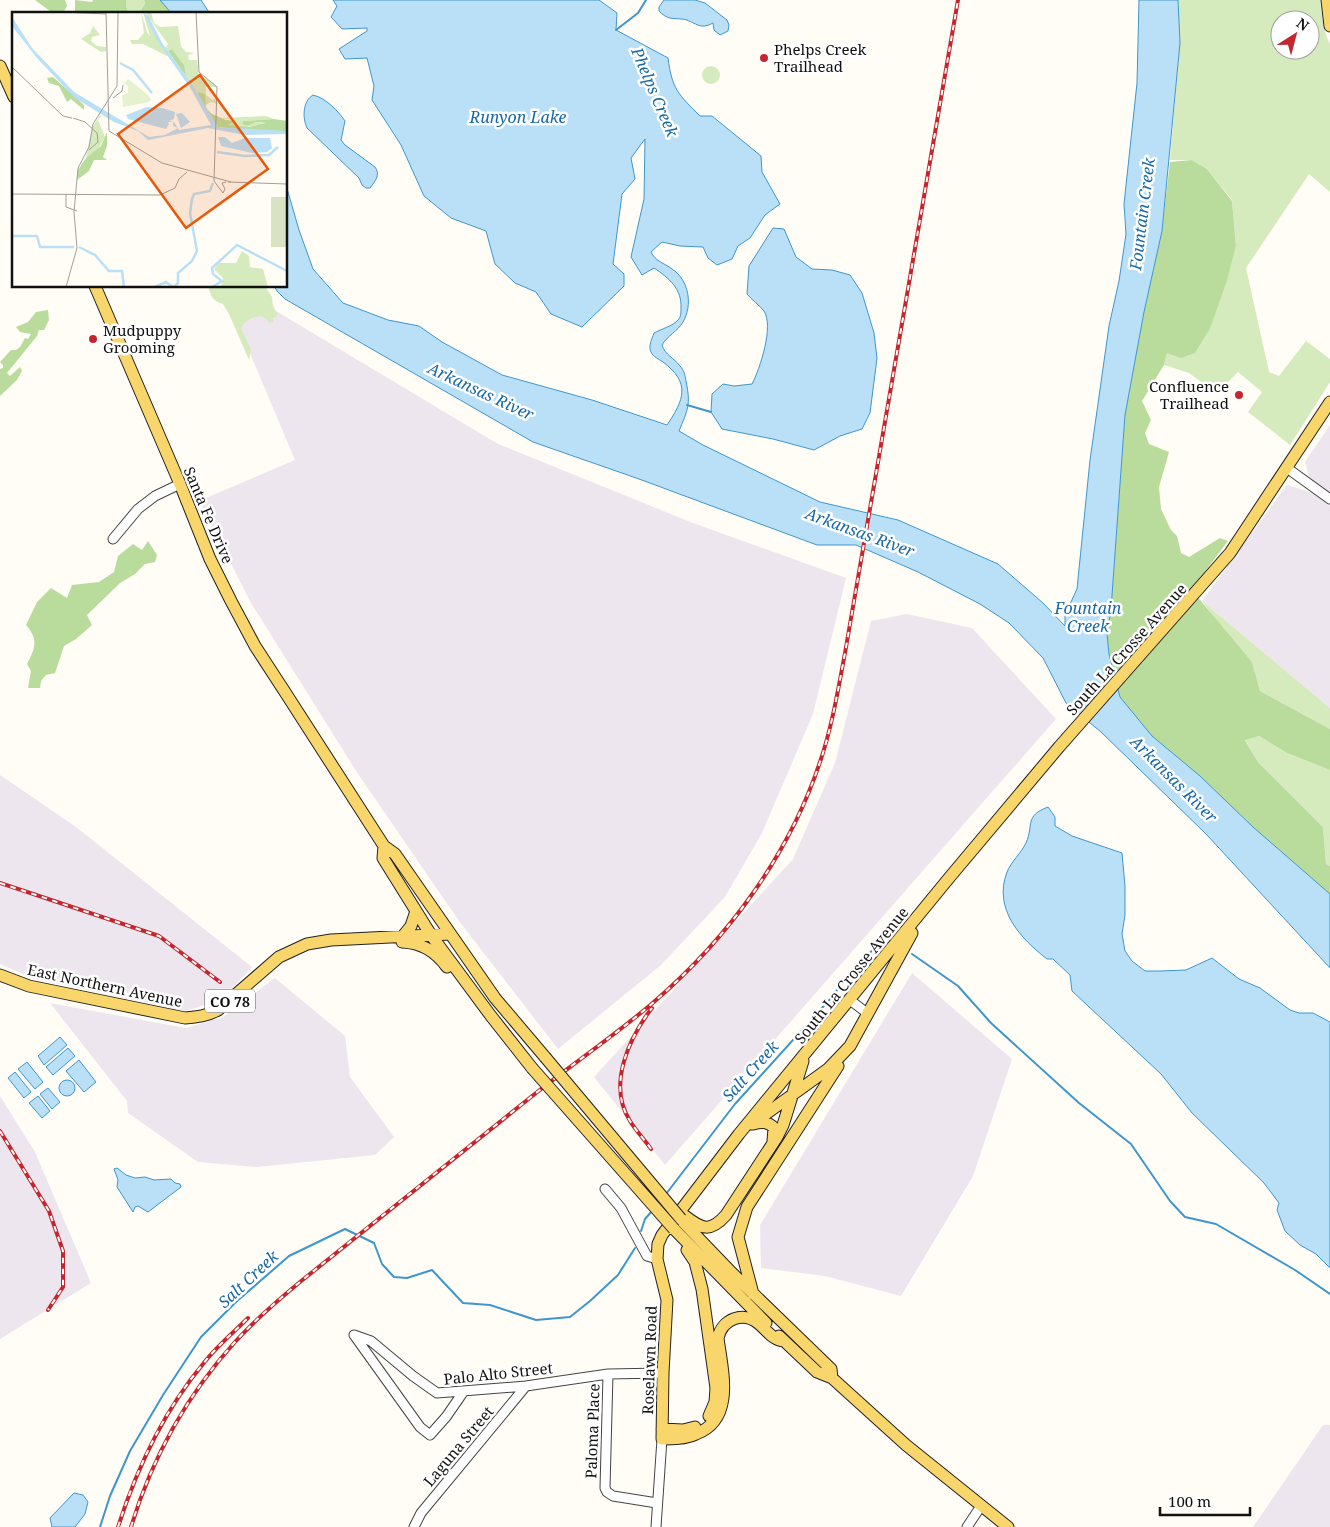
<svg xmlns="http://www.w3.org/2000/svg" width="1330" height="1527" font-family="'Noto Serif',serif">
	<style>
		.industrial { fill: #eee6ef }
		.green { fill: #d5ebbd; fill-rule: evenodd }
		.forest { fill: #b9dc9c }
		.water { fill: #b9e0f7; stroke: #3f96cf }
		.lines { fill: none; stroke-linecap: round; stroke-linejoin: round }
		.stream { stroke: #3f96cf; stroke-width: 2 }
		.minor-casing { stroke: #444; stroke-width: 11 }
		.major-casing { stroke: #222; stroke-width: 13 }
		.minor { stroke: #fff; stroke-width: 9 }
		.major { stroke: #f9d66b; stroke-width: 11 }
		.rail-casing { stroke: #c4262e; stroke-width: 4 }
		.rail { stroke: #fff; stroke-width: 2; stroke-dasharray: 5.5; stroke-linecap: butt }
		.major-bridge-casing { stroke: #222; stroke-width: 13; stroke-linecap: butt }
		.major-bridge { stroke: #f9d66b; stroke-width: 11 }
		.poi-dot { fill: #c4262e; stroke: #fff; stroke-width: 2 }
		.labels { text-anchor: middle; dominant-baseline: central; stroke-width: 5; stroke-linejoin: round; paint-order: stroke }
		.shield { fill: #fff; stroke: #585858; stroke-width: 1 }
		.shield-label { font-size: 14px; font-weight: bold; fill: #111 }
		.poi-label { font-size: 15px; fill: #111; stroke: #fff; text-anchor: start }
		.street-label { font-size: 15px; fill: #111; stroke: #fff }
		.water-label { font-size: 16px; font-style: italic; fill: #1768a6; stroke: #fff }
		.inset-river { fill: none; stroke: #b9e0f7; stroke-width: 2.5 }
		.inset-road { fill: none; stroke: #a09f9a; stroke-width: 1 }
		.view { fill: #e8590c; fill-opacity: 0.15; stroke: #e8590c; stroke-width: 2.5 }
		.inset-edge { fill: none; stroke: #111; stroke-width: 2.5 }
	</style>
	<rect width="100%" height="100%" fill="#fffdf5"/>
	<path class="industrial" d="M265 286 276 311 498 444 693 523 846 578 813 714 762 833 725 897 661 965 558 1049 459 921 356 771 251 603 199 501 295 460 239 327Z
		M1330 425V708L1202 601 1287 485 1314 493 1305 462Z
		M907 614 972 628 1056 719 665 1165 594 1077 793 859 835 763 871 621Z
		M0 775 76 827 252 967 221 1000 185 1011 35 979 0 964Z
		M912 973 1012 1059 973 1176 901 1296 825 1276 761 1268 760 1225Z
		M275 978 345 1036 350 1077 394 1137 375 1155 257 1167 198 1162 128 1113 127 1101 50 1003 186 1028 223 1017Z
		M0 1096 35 1152 91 1283 0 1339Z
		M1323 1425H1330V1527H1253Z"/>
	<path class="green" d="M126 0H144L145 4 141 10V14H129L126 6Z
		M1178 0H1320C1322 15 1323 31 1330 44V192L1309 174 1246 268 1269 372 1279 376 1306 341 1330 359V382L1290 445 1248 412 1262 392 1238 372 1222 388 1215 383 1204 384 1189 373 1164 365 1167 353H1195L1210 329 1236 246 1232 200 1207 169 1192 160H1170L1180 43ZM1280 20H1310V50H1280Z
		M702 75a9 9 0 1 1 18 0a9 9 0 1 1-18 0Z
		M208 286H265L272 297 273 309 278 313 276 317 273 318V322L270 323 262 316C253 317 246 319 241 328L251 350 249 360 229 314 223 304C212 301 211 296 208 286Z
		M1202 601 1330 708V729L1260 691 1252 662 1222 628Z
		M1259 736 1287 753 1330 770V866L1326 864 1323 827 1258 762 1245 739Z"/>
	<path class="forest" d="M35 0H65L67 6 63 13 70 14H54Z
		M75 0 92 2 93 0H126V6L129 14H78L75 11Z
		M144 0H160L172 14H141V10L145 4Z
		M1192 160 1207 169 1232 201 1236 246 1227 280 1210 329 1195 353 1181 358 1167 353 1164 365 1142 401 1151 420 1145 433 1149 444 1169 452 1159 487 1161 509 1171 530 1177 536 1181 553 1189 557 1220 538 1228 541 1194 586 1195 594 1252 662 1260 691 1330 729V770L1287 753 1259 736 1245 740 1258 762 1323 827 1326 864 1330 866V894L1253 827 1200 776 1152 736 1120 697 1109 654 1107 634 1111 609 1125 415 1144 312 1162 231 1170 162Z
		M48 310 49 320 44 330H39L37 336 7 373 10 376 20 367 22 371 17 380 0 396V369L3 368V365L0 362 11 350H16L20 347 25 338 28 339 31 334 20 332 16 327 28 322 36 312Z
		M148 541 157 555 155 562 145 564 135 574 120 583 87 615 92 625 76 639 64 646 55 673 46 675 41 681 40 688H28L31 671 27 664C35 648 39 640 26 625L37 602 51 588 67 598 72 585 99 582 114 572 118 556 133 544 142 550Z"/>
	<path class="water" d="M160 0H201L210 14H172Z
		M333 0H599L617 13 616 30 668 58C672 89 678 94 700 116H712L761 156 762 172 780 204 765 215 750 238 738 246 732 259 717 265 708 258 703 247 680 246 662 242 651 252C655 261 664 263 672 269 689 280 693 305 683 322 678 331 667 336 662 345 665 355 674 358 680 366 684 370 685 375 686 381 691 405 688 409 679 431L703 445 820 502 898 520 998 564 1043 603 1065 626V615L1077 589 1090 460 1109 326 1119 281 1126 234 1124 204 1137 83 1139 0H1178L1180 43 1162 231 1144 312 1125 415 1111 609 1107 634 1109 654 1120 697 1152 736 1200 776 1253 827 1330 894V968L1206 834 1101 732 1066 703 1043 658 1009 623 980 604 918 572 856 545H817L639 479 533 442 285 299 277 291 274 286H286V185L299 230 313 269 343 303 388 320 419 326 442 342 502 375 592 400 667 425C684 400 691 383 663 362 659 359 653 357 651 352 648 346 652 339 654 333 661 329 673 326 678 320 681 317 681 312 681 308 682 289 669 278 654 268L642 275 631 257 644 199 645 139 631 158 635 179 622 194 613 264 624 274V286L582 327 551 314 536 292 515 283 495 264 486 231 451 218 424 196 401 145 372 100 374 86 367 58 345 59 339 49 367 31V28L342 29 331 17 337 6Z
		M664 0H695L705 3 727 20 729 25 728 31 720 35 714 30 713 23C698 31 696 21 682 19 671 18 668 20 659 11V7Z
		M313 95C326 98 338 111 345 121L341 140 345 145 375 167C381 175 375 181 370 188H366L362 185 359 178 307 128C302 117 303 101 313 95Z
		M773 228 784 229 796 257 812 269 832 270 850 275 862 293 874 333 877 358 870 413 862 429 840 436 814 450 773 439 722 429 711 412 712 394 723 384 734 386 752 384C760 369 774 326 764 311 759 305 752 300 747 294L749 266Z
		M1048 807 1055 817V826L1072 836 1122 853 1125 886V915L1122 934 1125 951 1132 961 1145 971H1160L1186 970 1212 958 1239 979 1260 988 1290 1010 1299 1013H1313L1330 1022V1268L1316 1254 1300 1245 1285 1231 1277 1210 1279 1203 1264 1183 1192 1113 1161 1074 1072 991 1070 975 1053 959H1047C1020 938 993 909 1007 872 1011 862 1021 853 1026 843 1034 825 1024 816 1048 807Z
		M60 1037 67 1045 44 1065 38 1056Z
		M68 1048 75 1056 53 1075 46 1067Z
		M79 1060 96 1082 84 1092 66 1071Z
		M27 1062 43 1082 35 1089 18 1069Z
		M15 1072 31 1092 24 1098 8 1078Z
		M59 1088a8 8 0 1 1 16 0a8 8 0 1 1-16 0Z
		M48 1088 60 1102 52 1109 40 1094Z
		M38 1096 50 1111 42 1118 29 1103Z
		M117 1168 126 1175 135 1178 145 1177 154 1180 171 1179 175 1183 180 1184 181 1187 148 1212 138 1206 135 1207 133 1212 117 1187 118 1180 114 1169Z
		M74 1493 83 1495 88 1502 85 1514 75 1527H52L50 1518Z"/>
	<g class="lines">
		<path class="stream" d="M616 30 638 13 646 0
			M687 405 711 412
			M912 954 958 986 991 1023 1079 1103 1131 1144 1170 1201 1185 1217 1216 1224 1295 1270 1330 1294
			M666 1194 735 1104 831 998 855 967 881 942 889 944
			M641 1231 645 1219 652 1211
			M100 1527 110 1496 130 1451 163 1395 201 1337 236 1302 289 1256 345 1229 374 1243 382 1264 394 1277 407 1278 432 1270 463 1303 490 1305 536 1320 570 1317 590 1301 618 1275 635 1248"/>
		<defs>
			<path id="minor" d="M1287 468 1330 499
				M113 539 138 509 155 496 180 484
				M850 1000 867 1013
				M605 1189 621 1208 647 1256 657 1259
				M354 1335 371 1341 413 1376 437 1393 526 1386 608 1374 663 1373
				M354 1335 420 1427 430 1435 446 1417 464 1391
				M608 1374 605 1488 607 1492 613 1496 657 1503
				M414 1527 421 1513 526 1386
				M656 1527 662 1439
				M967 1527 981 1506"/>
			<path id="major" d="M1327 0 1330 26
				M0 66 14 97
				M95 286 180 484 210 559 231 601 255 646 283 689 384 846 395 854 495 998 545 1057
				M384 846 383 858 431 935 491 1016 532 1068
				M403 936 411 926 416 911
				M402 942C422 943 435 951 447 967
				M0 975 29 986 185 1018C197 1017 207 1016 218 1010L279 957 307 944 331 940 450 934
				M752 1124 828 1069 850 1046 912 933
				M753 1124C761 1122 768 1121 774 1128L773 1141
				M685 1216C702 1229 710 1233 726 1215L777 1137 783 1125 803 1061
				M683 1222 732 1273 831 1369 832 1378
				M674 1229 766 1323
				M687 1250 695 1262 702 1289 716 1388 715 1402 709 1416
				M753 1294 738 1237 747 1207 838 1066
				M779 1336 817 1372 832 1378 906 1445 1008 1527
				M784 1341C772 1340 767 1330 758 1323 743 1311 722 1319 718 1338 722 1370 736 1419 696 1434 685 1439 673 1439 662 1439L663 1373 667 1300 657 1259 658 1244 662 1235 739 1134 949 878 1059 747 1230 553 1330 402
				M662 1429 683 1430 695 1427"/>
		</defs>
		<use href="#minor" class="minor-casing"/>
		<use href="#major" class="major-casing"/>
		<use href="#minor" class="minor"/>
		<use href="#major" class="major"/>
		<defs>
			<path id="rail" d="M0 883 159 936 220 982
				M0 1131 49 1211 63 1251V1287L48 1310
				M651 1149C645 1140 636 1131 630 1121 607 1085 629 1038 652 1008
				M118 1527C137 1468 163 1412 203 1364 216 1347 233 1333 248 1318
				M131 1527C152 1458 187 1395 235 1342 255 1320 277 1301 300 1282 378 1219 457 1156 536 1093 575 1062 617 1034 655 1001 728 938 789 855 820 762 832 727 838 690 845 653L958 0"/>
		</defs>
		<use href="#rail" class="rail-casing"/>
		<use href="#rail" class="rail"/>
		<defs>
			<path id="major-bridge" d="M545 1057 681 1219
				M532 1068 674 1229"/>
		</defs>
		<use href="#major-bridge" class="major-bridge-casing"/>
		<use href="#major-bridge" class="major-bridge"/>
	</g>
	<g class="poi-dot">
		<circle cx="764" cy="58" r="5"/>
		<circle cx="93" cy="339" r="5"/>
		<circle cx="1239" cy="395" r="5"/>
	</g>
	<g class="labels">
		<rect class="shield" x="205" y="989.5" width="50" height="23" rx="4"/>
		<g class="shield-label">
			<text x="230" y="1001">CO 78</text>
		</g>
		<g class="poi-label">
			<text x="774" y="49">Phelps Creek<tspan x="774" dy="17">Trailhead</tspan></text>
			<text x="103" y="330">Mudpuppy<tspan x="103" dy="17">Grooming</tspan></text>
			<text x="1229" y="386" text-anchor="end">Confluence<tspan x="1229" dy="17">Trailhead</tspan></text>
		</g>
		<g class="street-label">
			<text transform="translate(209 515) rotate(67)">Santa Fe Drive</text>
			<text transform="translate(1126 649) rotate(-48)">South La Crosse Avenue</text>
			<text transform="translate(851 975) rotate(-51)">South La Crosse Avenue</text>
			<text transform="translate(105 985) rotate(12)">East Northern Avenue</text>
			<text transform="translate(649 1360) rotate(-88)">Roselawn Road</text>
			<text transform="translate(498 1373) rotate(-6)">Palo Alto Street</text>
			<text transform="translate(592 1431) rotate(-88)">Paloma Place</text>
			<text transform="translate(458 1446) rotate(-50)">Laguna Street</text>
		</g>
		<g class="water-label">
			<text transform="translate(655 92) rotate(67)">Phelps Creek</text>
			<text x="518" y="117">Runyon Lake</text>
			<text transform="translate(1142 214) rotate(-83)">Fountain Creek</text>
			<text transform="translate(481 391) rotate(25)">Arkansas River</text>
			<text transform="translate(860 532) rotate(20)">Arkansas River</text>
			<text x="1088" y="608">Fountain<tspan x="1088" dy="18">Creek</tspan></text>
			<text transform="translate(1174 779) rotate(45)">Arkansas River</text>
			<text transform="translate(750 1071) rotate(-48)">Salt Creek</text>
			<text transform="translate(248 1279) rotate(-43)">Salt Creek</text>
		</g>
	</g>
	<g transform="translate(12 12)">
		<rect width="275" height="275" fill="#fffdf5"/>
		<path d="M129 0 135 20 138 24 131 0 157 45 131 32H120L118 28H126L132 21ZM133 0H139L142 11 148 15 166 14 169 34 174 40 183 41 176 43 177 48H185L187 63 202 71 205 75H194V83L201 88 205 85V92L199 90 194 93 174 64 169 49 160 37 156 39 153 36 156 32ZM81 14 88 23 80 25 79 29 85 34 94 35V39L89 40 69 27 78 21ZM88 103 96 107 89 104 86 108 93 125 85 139 74 146 80 116ZM254 104 262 107 231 109 230 112 236 114 244 110 254 112 226 116 215 112 222 108 207 106ZM230 239 237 244 238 255 251 257 256 275H209L211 266 202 257 207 251H224Z" fill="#d5ebbd"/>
		<path d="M160 37 172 53 174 64 156 39ZM41 65 72 93V98L59 87 55 90 47 74 37 71 35 66ZM185 80 193 82 194 96 200 102 214 108 223 109 216 113 237 115 254 111 244 110 236 114 230 112 231 109 262 107 275 109V119L251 120 206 115 194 98ZM95 120V134L91 145 95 148H82L77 159 65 168 66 158 74 146 89 134Z" fill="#b9dc9c"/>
		<path d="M259 185H275V235H259Z" fill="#d9e3c4"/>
		<path d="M116 67 135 82 139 87 137 90 111 95 110 83 116 81V74L112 71Z" fill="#e6f2cf"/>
		<path d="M131 0 137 5 150 31 180 72 206 115 275 119V122L232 123 196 116 136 128 126 119 102 110 63 86 25 46 0 14V5L20 36 62 80 137 125 153 123 166 116 161 114V110H156L152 103 157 112 154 117 116 107 114 103 135 95 150 96 163 100 162 107 157 109 162 110 167 118 199 113 179 77 146 30ZM170 101 178 110 169 116 164 102ZM206 125H213L220 131 233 126H258L260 136 255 140 240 141 209 134Z" fill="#b9e0f7"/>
		<path class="inset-river" d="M108 51 121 58 140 81M205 140 233 144 257 143 266 135M0 224H25L28 235H62M67 235 83 243 97 259H110L112 275M143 275 154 270 161 275M162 275 166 271V261L180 249 185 239 178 201 180 187 182 182 198 179 201 171M200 275 210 269 201 262 200 256 225 233 275 259"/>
		<path class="inset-road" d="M50 0 94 2M94 0 97 119 150 151 219 170M184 0 187 60 205 75 202 169 211 181M0 55 51 104 60 106M101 86 110 79 111 73M61 106 73 110 85 121 86 130 77 138M216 170 275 172M211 181 213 177 210 171 214 170M0 182 148 183 163 176 167 167 175 160M54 183V195L65 199M54 275 65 236 62 200 66 156 77 135 81 112 105 74 106 0"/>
		<path class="view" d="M188 63 256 157 174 216 106 122Z"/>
		<rect width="275" height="275" class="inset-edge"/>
	</g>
	<g transform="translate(1295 35) rotate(36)"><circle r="24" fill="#ffffff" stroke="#a0a0a0"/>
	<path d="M0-4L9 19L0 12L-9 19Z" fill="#c4262e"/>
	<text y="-8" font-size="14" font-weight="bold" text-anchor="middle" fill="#111111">N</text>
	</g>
	<path d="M1160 1507v8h90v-8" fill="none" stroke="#111111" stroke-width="2.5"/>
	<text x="1168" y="1507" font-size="15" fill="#111111" stroke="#ffffff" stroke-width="4" paint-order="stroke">100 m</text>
</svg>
